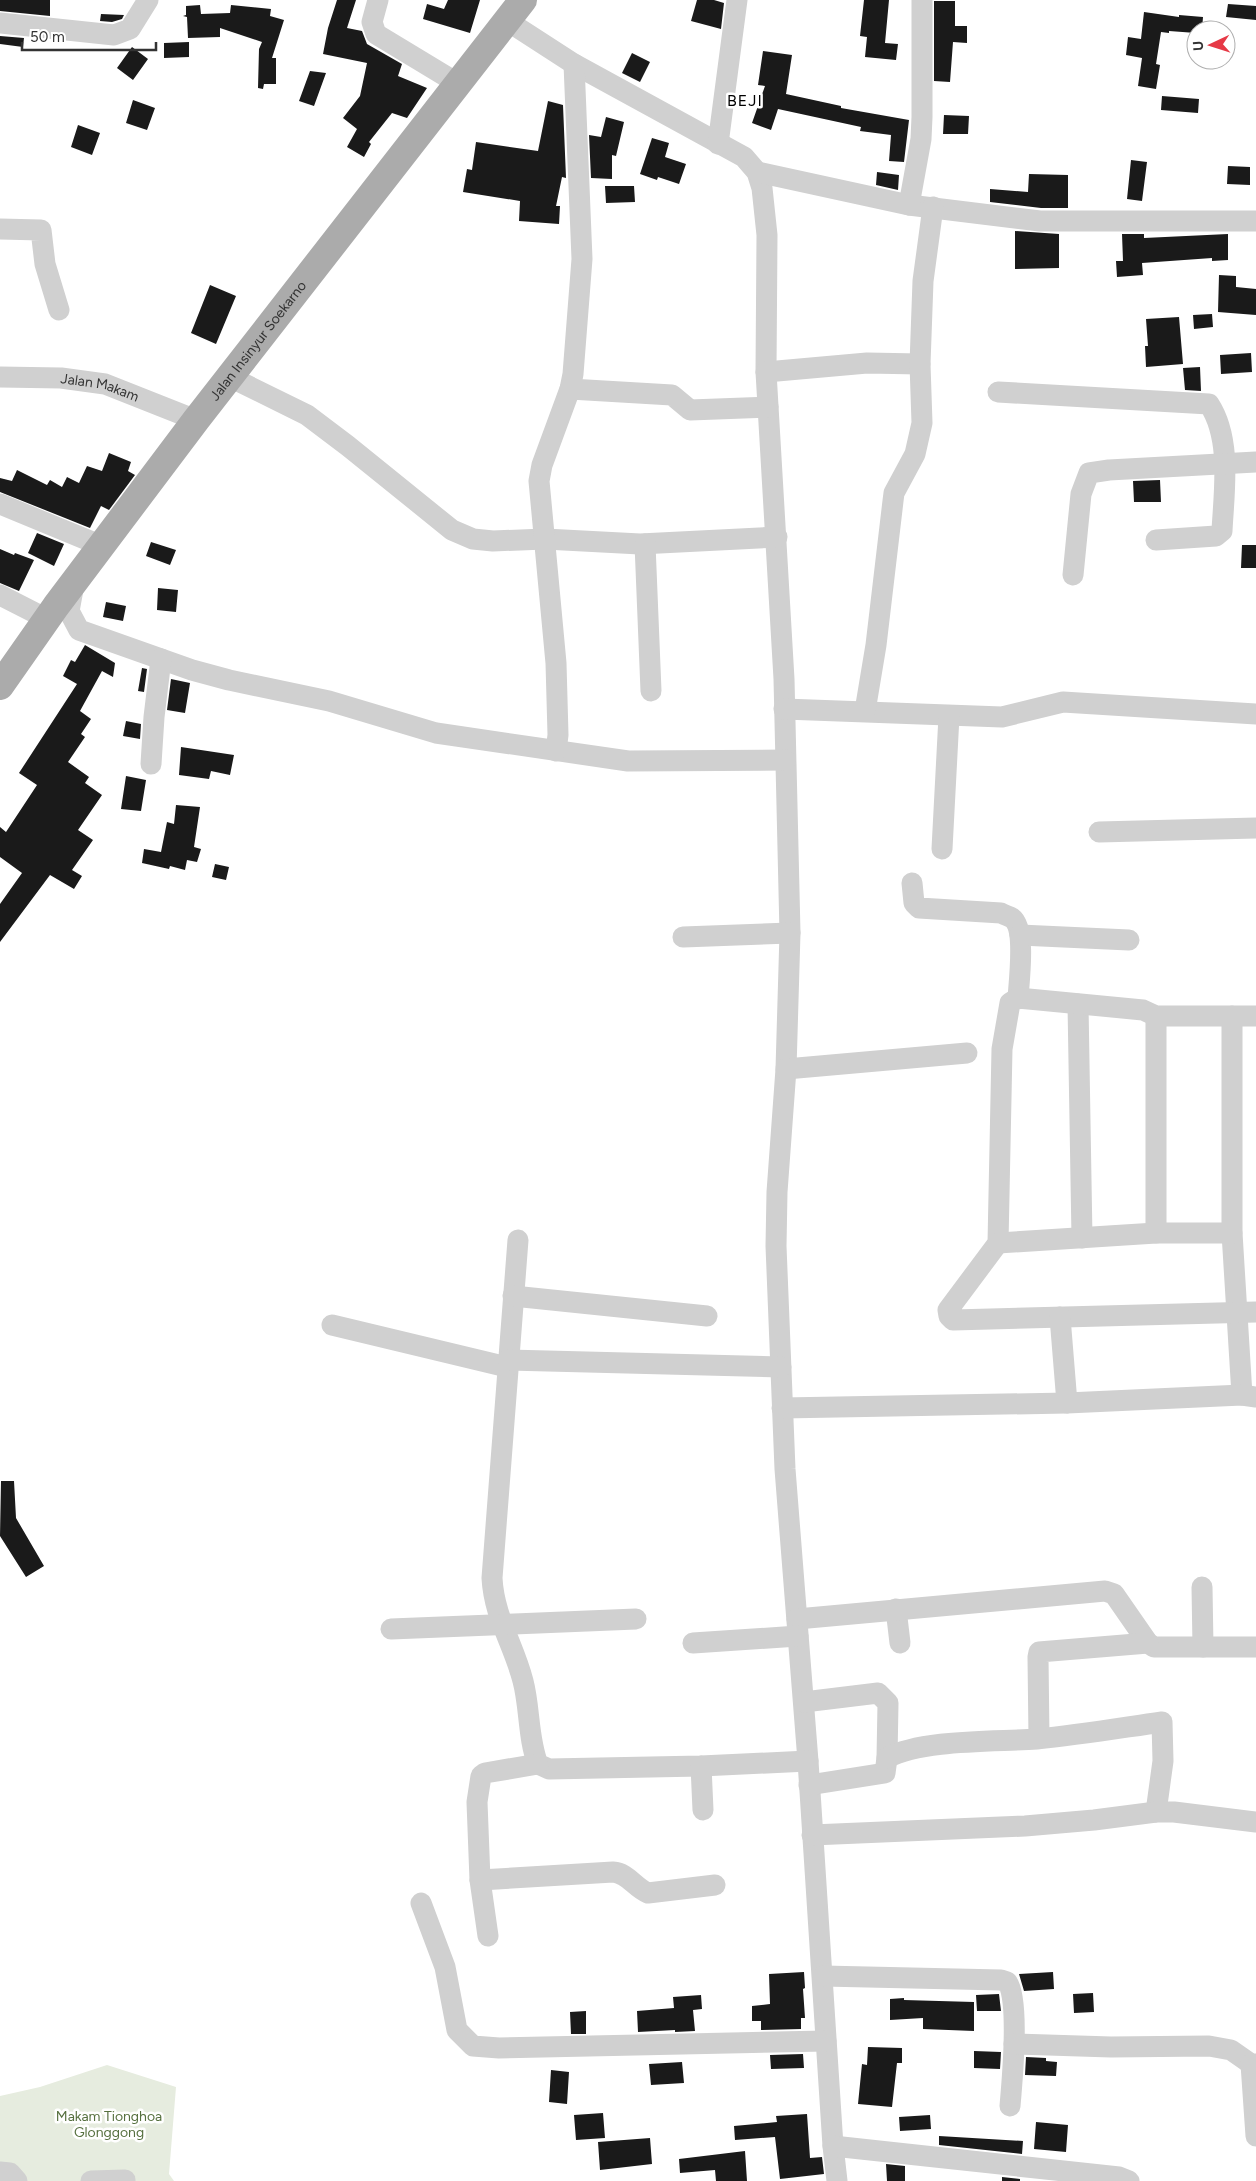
<svg xmlns="http://www.w3.org/2000/svg" width="1256" height="2181" font-family="Figtree,sans-serif">
	<style>
		.green { fill: #e6ecdf }
		.building { fill: #1a1a1a }
		.lines { fill: none; stroke-linecap: round; stroke-linejoin: round }
		.minor { stroke: #d0d0d0; stroke-width: 21 }
		.major { stroke: #ababab; stroke-width: 28 }
		.labels { text-anchor: middle; dominant-baseline: central; stroke-width: 5; stroke-linejoin: round; paint-order: stroke }
		.street-label { font-size: 14px; fill: #333; stroke: #fff }
		.park-label { font-size: 14px; fill: #56703f; stroke: #fff }
		.quarter-label { font-size: 16px; letter-spacing: 1px; fill: #000; stroke: #fff }
	</style>
	<rect width="100%" height="100%" fill="#fff"/>
	<path class="green" d="M107 2065 176 2087 169 2174 174 2181H0V2096L40 2087Z"/>
	<path class="building" d="M0 0H50V16L0 11Z
		M337 0H356L347 28 362 31 367 44 402 64 398 76 427 88 407 118 392 113 369 142 371 144 364 157 347 147 357 129 343 118 360 96 367 63 323 54 328 28Z
		M448 0H480L470 33 423 19 427 4 444 9Z
		M697 0H714L724 3 721 29 691 21Z
		M864 0H889L885 43 898 44 896 60 865 57 867 37 860 36Z
		M934 1H955V26H967V43L953 42 950 82 934 81Z
		M1228 4 1256 6V20L1226 17Z
		M200 5 201 14 230 13 231 5 271 9 270 16 284 20 272 58H276V84H264L263 89 258 88 259 49 262 42 220 28V37L188 38 187 17 183 16 186 15V6Z
		M1144 12 1179 17V15L1203 17 1202 30H1196V33L1169 31V33L1161 32 1156 64 1160 65 1156 89 1138 86 1142 58 1126 55 1128 37 1141 39Z
		M101 14 124 15 122 19 112 22 100 21Z
		M0 36 24 38 23 47 0 44Z
		M189 42V57L164 58V43Z
		M132 47 148 59 133 80 117 68Z
		M763 51 792 55 786 94 841 106V108L909 120 904 162 889 161 891 135 860 131 861 127 778 109 771 130 752 123 765 86 758 85Z
		M632 53 650 62 640 82 622 73Z
		M310 71 326 73 314 106 299 101Z
		M1162 96 1199 99 1198 113 1161 110Z
		M133 100 155 108 147 130 126 123Z
		M548 101 563 105 566 178 562 177 556 206H560L559 224 519 221 520 201 463 192 467 169 472 170 476 142 538 151Z
		M944 115 969 116 968 134H943Z
		M606 117 624 122 616 156 612 155V179L591 178 589 135 601 137Z
		M78 125 100 133 92 155 71 147Z
		M652 138 669 143 665 157 686 164 679 184 658 177 657 180 640 174Z
		M1131 160 1147 162 1142 201 1127 199Z
		M1228 166 1250 167V185L1227 184Z
		M877 172 899 175 898 190 876 185Z
		M1029 174 1068 175V208H1041L990 202V189L1028 192Z
		M605 186H634L635 202 606 203Z
		M1015 231 1059 234V268L1015 269Z
		M1122 234H1144V238L1228 234V260L1212 261V258L1142 263 1143 275 1117 277 1116 261H1123Z
		M1219 275 1236 276V287L1256 289V315L1218 312Z
		M210 285 236 296 216 344 191 333Z
		M1212 314 1213 327 1194 329 1193 315Z
		M1179 317 1183 364 1146 367 1145 346H1148L1146 319Z
		M1251 353 1252 372 1221 374 1220 355Z
		M1200 367 1201 391 1185 390 1183 368Z
		M109 453 131 462 128 471 135 475 109 510 101 506 90 528 0 492V478L12 481 17 470 47 485 50 480 62 487 67 477 79 483 87 466 102 471Z
		M1160 480 1161 502H1134L1133 481Z
		M37 533 64 544 54 566 28 553Z
		M151 542 176 550 170 565 146 556Z
		M1242 545H1256V568H1241Z
		M0 549 14 555 15 553 34 560 19 591 0 583Z
		M158 588 178 590 176 612 157 610Z
		M106 602 126 606 123 621 103 617Z
		M85 645 115 663 113 677 102 671 80 711 91 719 81 734 85 737 68 762 89 777 85 783 102 795 78 830 93 840 72 870 82 876 74 889 50 875 0 942V904L22 873 0 857V827L6 832 37 785 19 773 77 684 63 676 71 660 75 662Z
		M142 668 147 669 144 692 138 691Z
		M171 679 190 683 185 713 167 710Z
		M126 721 141 724 140 739 123 736Z
		M181 747 234 755 230 775 211 771 209 779 179 775Z
		M126 776 146 780 141 811 121 809Z
		M176 805 200 807 194 847 201 849 197 862 187 860 185 870 170 866 169 869 142 863 144 849 161 852 167 822 174 824Z
		M215 864 229 867 226 880 212 877Z
		M1 1481H14L16 1518 44 1566 26 1577 0 1536Z
		M804 1972 805 1988 803 1989 805 2018H801V2029L761 2030V2021H752V2006L770 2004 769 1974Z
		M1053 1972 1054 1989 1024 1991 1019 1974Z
		M1093 1993 1094 2012 1074 2013 1073 1994Z
		M999 1994 1001 2011H977L976 1995Z
		M701 1995 702 2009 693 2010 695 2031 675 2032V2030L638 2032 637 2011 674 2008 673 1997Z
		M904 1998V2000L974 2002V2031L923 2029V2018L890 2020V1999Z
		M586 2011V2034H571L570 2012Z
		M868 2047 902 2048V2063H897L892 2107 858 2104 862 2064 867 2065Z
		M974 2051 1001 2052 1000 2069 974 2068Z
		M803 2054 804 2068 771 2069 770 2055Z
		M1026 2057 1046 2058V2061L1057 2062 1056 2076 1025 2075Z
		M682 2062 684 2083 651 2085 649 2064Z
		M551 2070 569 2072 567 2104 549 2102Z
		M603 2113 605 2138 576 2140 574 2115Z
		M807 2114 810 2158 822 2157 824 2174 780 2179 775 2137 735 2140 734 2126 777 2122 776 2116Z
		M930 2115 931 2129 900 2131 899 2117Z
		M1036 2122 1068 2125 1066 2152 1034 2149Z
		M939 2136 1023 2141 1022 2154 939 2145Z
		M650 2138 652 2164 600 2170 598 2142Z
		M745 2151 747 2181H716L715 2170 680 2173 679 2159Z
		M886 2164 905 2166V2181H887Z
		M1002 2177 1020 2179V2181H1002Z"/>
	<g class="lines">
		<g class="minor">
			<path d="M378 0 372 22 376 34 457 83"/>
			<path d="M506 20 574 64 744 157 757 172 762 188 767 235 766 372 784 679 790 933 786 1069 777 1192 776 1246 785 1469 808 1761 833 2146 837 2181"/>
			<path d="M0 23 114 35 130 29 148 0"/>
			<path d="M718 144 737 0"/>
			<path d="M757 172 909 205 1040 221H1256"/>
			<path d="M909 205 921 139 922 117V0"/>
			<path d="M0 229 41 230 45 264 59 310"/>
			<path d="M766 372 867 363 920 364"/>
			<path id="s1" d="M0 377 61 378 105 384 196 420"/>
			<path d="M230 377 307 415 348 446 452 530 473 539 493 541 545 539 640 544 777 537"/>
			<path d="M570 389 672 395 690 410 768 407"/>
			<path d="M998 392 1209 404C1232 439 1224 491 1222 531L1216 536 1156 540"/>
			<path d="M0 504 102 546"/>
			<path d="M645 544 651 691"/>
			<path d="M1073 575 1081 494 1089 473 1109 470 1256 462"/>
			<path d="M74 584 69 611 79 630 192 670 229 680 329 701 436 733 628 761 785 760"/>
			<path d="M0 595 47 619"/>
			<path d="M784 709 1002 717 1063 702 1256 714"/>
			<path d="M865 711 876 645 893 501 894 493 915 454 922 423 920 364 923 281 933 207"/>
			<path d="M556 751 558 735 556 663 539 481 542 465 570 389 573 374 582 259 574 64"/>
			<path d="M151 764 154 717 161 659"/>
			<path d="M1099 832 1256 828"/>
			<path d="M942 849 949 716"/>
			<path d="M912 883 914 903 919 908 1001 913C1004 915 1009 916 1012 918 1026 928 1019 982 1018 998"/>
			<path d="M1020 935 1129 940"/>
			<path d="M683 937 790 933"/>
			<path d="M1078 1004 1082 1238"/>
			<path d="M1156 1016V1233"/>
			<path d="M1232 1016V1233L1242 1395"/>
			<path d="M1256 1016H1156L1143 1010 1018 998 1010 1003 1002 1049 998 1243 948 1310 949 1316 953 1320 1256 1312"/>
			<path d="M786 1069 967 1053"/>
			<path d="M518 1240 492 1578C494 1617 514 1645 523 1681 530 1707 528 1740 538 1764L549 1769 701 1766 808 1761"/>
			<path d="M998 1243 1156 1233H1232"/>
			<path d="M513 1296 707 1316"/>
			<path d="M1060 1317 1067 1403"/>
			<path d="M332 1325 507 1367"/>
			<path d="M508 1360 781 1367"/>
			<path d="M782 1408 1067 1403 1242 1395 1256 1397"/>
			<path d="M1202 1587 1203 1647"/>
			<path d="M896 1609 900 1643"/>
			<path d="M797 1619 1105 1591 1114 1594 1148 1643 1154 1647H1256"/>
			<path d="M391 1629 636 1619"/>
			<path d="M693 1643 798 1636"/>
			<path d="M804 1702 878 1693 888 1703 887 1758 885 1773 809 1785"/>
			<path d="M1039 1738 1038 1657 1039 1652 1148 1643"/>
			<path d="M887 1758C923 1739 996 1742 1037 1739 1079 1735 1120 1728 1162 1722L1163 1761 1156 1812"/>
			<path d="M701 1766 703 1810"/>
			<path d="M812 1835 1025 1826 1094 1820 1156 1812H1174L1256 1822"/>
			<path d="M480 1880 613 1872C628 1873 634 1887 648 1893L715 1885"/>
			<path d="M421 1903 445 1967 457 2030 473 2046 499 2048 826 2041"/>
			<path d="M488 1936 480 1880 477 1802 481 1776 485 1773 538 1764"/>
			<path d="M823 1976 1001 1980 1007 1982C1020 1997 1012 2083 1010 2106"/>
			<path d="M1014 2044 1111 2047 1209 2046 1231 2050 1251 2064H1256"/>
			<path d="M1251 2064 1256 2136"/>
			<path d="M833 2146 1119 2177 1129 2181"/>
			<path d="M0 2172 10 2173 17 2181"/>
			<path d="M91 2181 125 2180"/>
		</g>
		<path class="major" id="s2" d="M0 686 56 606 196 420 523 0"/>
	</g>
	<g class="labels">
		<g class="street-label">
			<text stroke="none"><textPath href="#s2" startOffset="431">Jalan Insinyur Soekarno</textPath></text>
			<text stroke="none"><textPath href="#s1" startOffset="101">Jalan Makam</textPath></text>
		</g>
		<g class="park-label">
			<text x="109" y="2116">Makam Tionghoa<tspan x="109" dy="16">Glonggong</tspan></text>
		</g>
		<g class="quarter-label">
			<text x="745" y="100">BEJI</text>
		</g>
	</g>
	<g transform="translate(1211 45) rotate(266)"><circle r="24" fill="#ffffff" stroke="#adadad"/>
	<path d="M0-4L9 19L0 12L-9 19Z" fill="#e63946"/>
	<text y="-8" font-size="14" font-weight="bold" text-anchor="middle" fill="#333333">U</text>
	</g>
	<path d="M22 42v8h134v-8" fill="none" stroke="#333333" stroke-width="2.5"/>
	<text x="30" y="42" font-size="15" fill="#333333" stroke="#ffffff" stroke-width="4" paint-order="stroke">50 m</text>
</svg>
